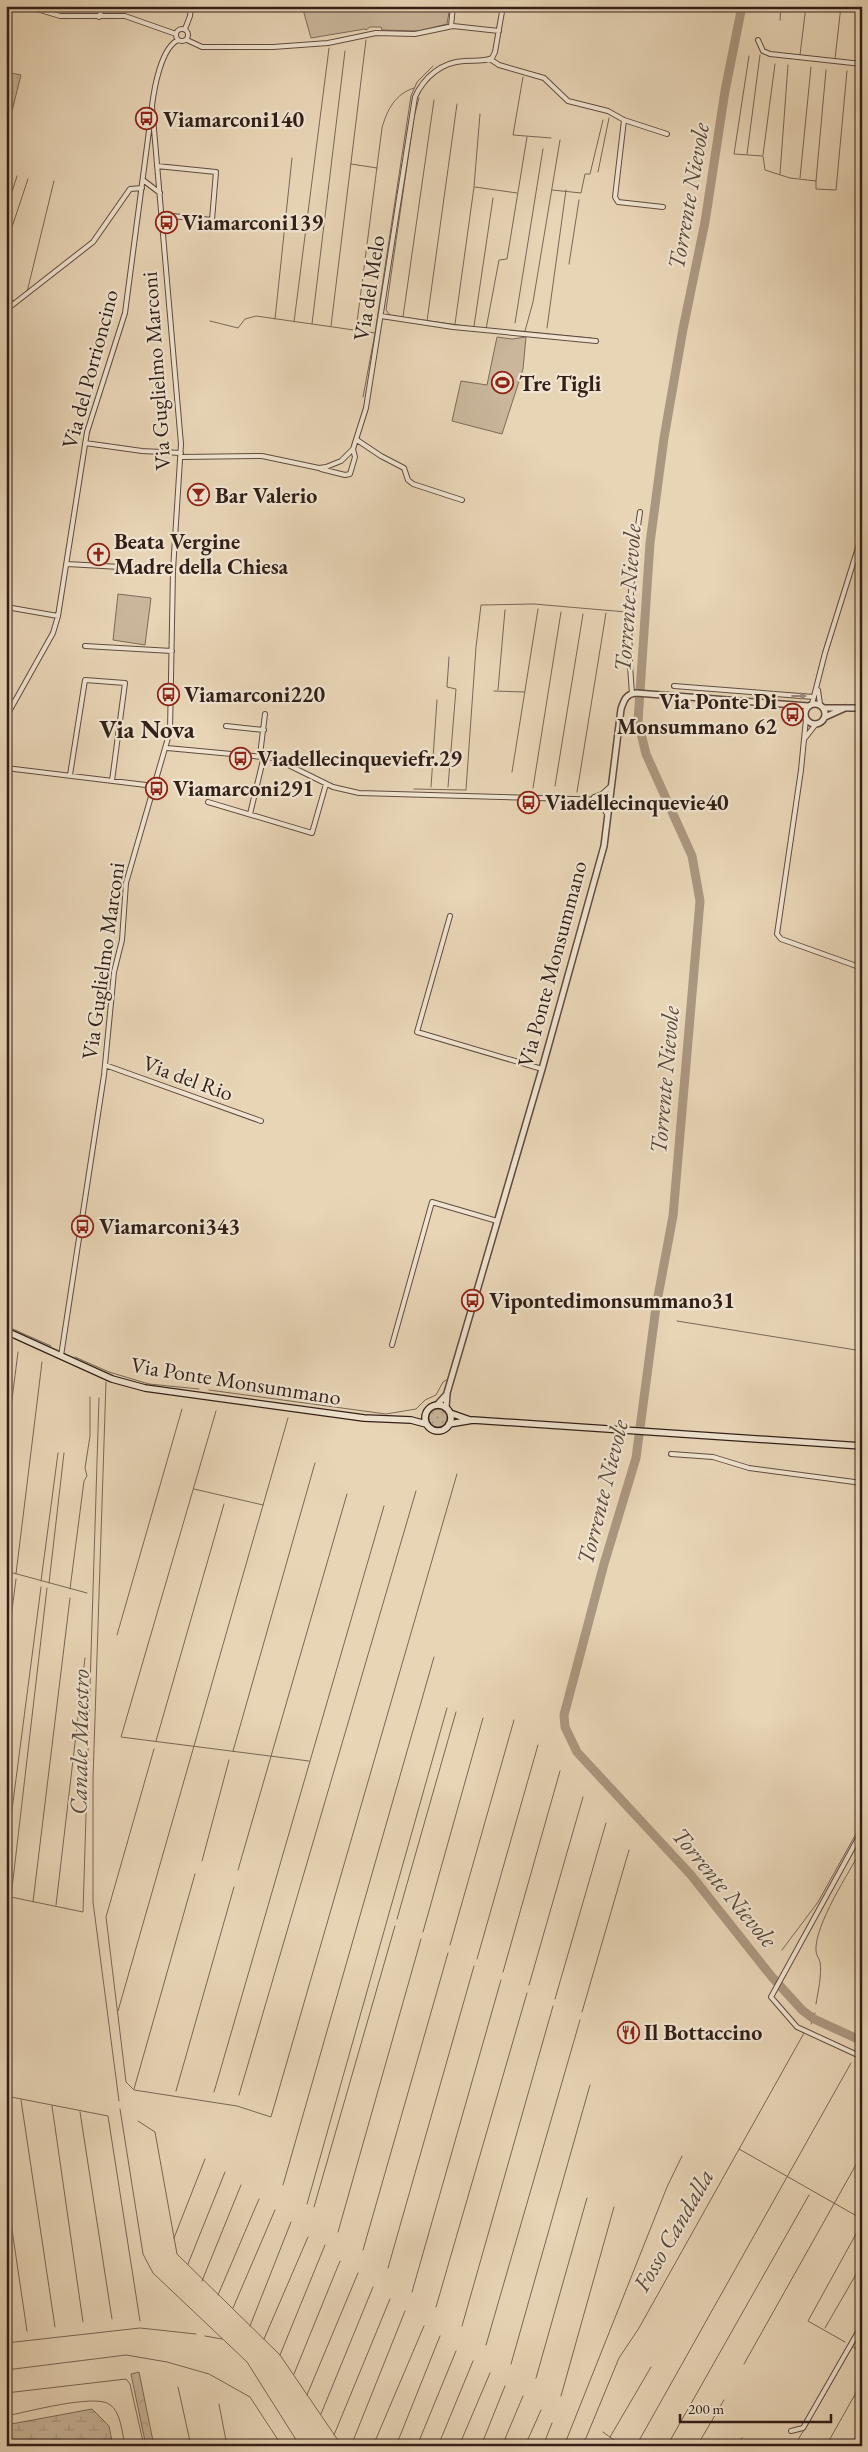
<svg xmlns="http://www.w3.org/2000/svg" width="868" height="2452" font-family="'EB Garamond',serif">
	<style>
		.grass { fill: url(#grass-dots); stroke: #7e6a5a }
		.forest { fill: url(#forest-crowns); stroke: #7e6a5a }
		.wetland { fill: url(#wetland-marsh); stroke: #7e6a5a }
		.green { fill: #c9b69b; stroke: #7e6a5a }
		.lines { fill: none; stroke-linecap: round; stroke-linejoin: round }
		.stream { stroke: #7a6756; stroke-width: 1 }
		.river { stroke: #aa9780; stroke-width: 9 }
		.minor-casing { stroke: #604c40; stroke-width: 6 }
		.tertiary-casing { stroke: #604c40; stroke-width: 8 }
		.secondary-casing { stroke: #321f18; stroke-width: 8 }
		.minor { stroke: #f0e4d0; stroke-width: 4 }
		.tertiary { stroke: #f0e4d0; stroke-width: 5 }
		.secondary { stroke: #f0e4d0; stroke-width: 5.5 }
		.oneway { fill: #9a8b7d }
		.labels { text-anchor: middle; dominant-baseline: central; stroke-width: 4.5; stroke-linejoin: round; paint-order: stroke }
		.poi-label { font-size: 22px; font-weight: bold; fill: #321f18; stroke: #f0e4d0; text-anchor: start }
		.street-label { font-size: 22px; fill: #321f18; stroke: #f0e4d0 }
		.water-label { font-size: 24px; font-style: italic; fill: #5c493c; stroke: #f0e4d0 }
		.quarter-label { font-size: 25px; font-weight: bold; fill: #321f18; stroke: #f0e4d0 }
	</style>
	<defs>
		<pattern id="grass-dots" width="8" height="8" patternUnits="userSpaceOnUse" patternTransform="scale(1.25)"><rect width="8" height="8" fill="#c9b69b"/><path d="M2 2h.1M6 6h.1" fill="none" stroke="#ad9c85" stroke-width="1.8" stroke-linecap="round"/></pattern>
		<pattern id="forest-crowns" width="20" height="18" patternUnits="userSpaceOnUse" patternTransform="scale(1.25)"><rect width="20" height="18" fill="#c9b69b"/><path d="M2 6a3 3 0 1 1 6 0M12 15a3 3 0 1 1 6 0" fill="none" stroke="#ad9c85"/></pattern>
		<pattern id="wetland-marsh" width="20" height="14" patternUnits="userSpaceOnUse" patternTransform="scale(1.25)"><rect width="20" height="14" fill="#c9b69b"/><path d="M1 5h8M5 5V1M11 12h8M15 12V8" fill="none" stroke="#ad9c85"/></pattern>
	</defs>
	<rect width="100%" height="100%" fill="#e8d5b6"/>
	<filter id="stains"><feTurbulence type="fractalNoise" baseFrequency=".004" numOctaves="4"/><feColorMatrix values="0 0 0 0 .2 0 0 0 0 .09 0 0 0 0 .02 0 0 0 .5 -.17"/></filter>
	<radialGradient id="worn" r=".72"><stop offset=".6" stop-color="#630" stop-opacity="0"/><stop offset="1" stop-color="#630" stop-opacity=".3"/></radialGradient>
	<path class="grass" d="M6 72 21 75 12 111 6 110Z
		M429 1418a9 9 0 1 1 18 0a9 9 0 1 1-18 0Z"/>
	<path class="forest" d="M139 2372 154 2446H146L131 2374Z"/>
	<path class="wetland" d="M92 2409 109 2426 113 2446H6V2425Z"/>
	<path class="green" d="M302 6H450L447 24 419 31 382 30 381 27H370L366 30 365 29 311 38Z
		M497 337 512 339 526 337 523 369 502 434 452 421 461 381 487 385Z
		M118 594 151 598 145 645 113 640Z"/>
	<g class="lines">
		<path class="stream" d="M780 20 781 6
			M800 55 806 6
			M749 56 734 154 763 156 765 170 790 178 816 181V189L836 190 847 71
			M835 59 841 6
			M523 77 513 135 551 138
			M419 98 414 117 386 310 390 315 394 316 480 328
			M747 154 760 55
			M763 155 775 64
			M351 164 377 168
			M598 172 609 118
			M780 174 788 65
			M800 178 811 67
			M816 181 826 70
			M475 187 517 193
			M552 190 581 193 585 174H590L603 120
			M6 211 17 176
			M6 245 28 179
			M569 264 579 200
			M27 292 54 181
			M6 298 15 301
			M403 317 434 100
			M275 319 292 158
			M210 321 238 328 245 319 256 316 375 333
			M427 321 457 104
			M294 322 329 48
			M515 323 543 149
			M312 324 345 51
			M455 324 474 187 480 114
			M331 326 366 40
			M474 326 493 198
			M547 328 566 190
			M486 329 499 260 507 259 527 137
			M356 330 382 128C387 110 395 94 414 88
			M502 330 591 338
			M525 331 533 302 560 140
			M363 397 375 333 411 96 417 82 433 66
			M498 690 505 610
			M494 691 524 692
			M512 772 538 609
			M555 786 583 614
			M431 787 437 700
			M448 787 456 689 447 687 449 657
			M533 788 561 612
			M414 789 466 790 476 647 481 605 534 604 626 612
			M577 792 606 613
			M677 1321 862 1351
			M6 1326 51 1346
			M75 1357 109 1372 149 1384 199 1389
			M106 1382 93 1779V1902L119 2101
			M209 1390 386 1414 416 1409 425 1400 436 1395 443 1382 448 1379
			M216 1411 121 1737 309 1761
			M6 1447 18 1352
			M194 1489 263 1505
			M6 1571 87 1593
			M16 1574 42 1362
			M41 1581 58 1453
			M49 1583 64 1453
			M70 1589 84 1481 87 1476 85 1468 90 1436V1397
			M117 1635 182 1409
			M6 1657 16 1579
			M156 1741 224 1504
			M154 1749 106 1917 126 2082 134 2090 237 2106 271 2117 457 1474
			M233 1751 315 1463
			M6 1856 41 1587
			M202 1861 229 1760
			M238 1870 347 1494
			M6 1896 83 1912 99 1398
			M11 1897 47 1588
			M33 1902 70 1598
			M56 1905 85 1658
			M397 1919 456 1712
			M423 1932 483 1718
			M450 1945 514 1720
			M782 1950 818 1902 862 1823
			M477 1959 538 1745
			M503 1972 560 1771
			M529 1985 583 1797
			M555 1999 606 1823
			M816 2004C818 1991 822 1976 820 1962 819 1958 816 1955 816 1951 814 1926 849 1872 862 1849
			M118 2011 288 1418
			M582 2012 629 1850
			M811 2024 815 2013
			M134 2089 195 1874
			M176 2091 234 1887
			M214 2092 384 1506
			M239 2095 416 1491
			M6 2096 108 2116 140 2321
			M21 2100 55 2327
			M52 2106 83 2322
			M120 2109 143 2254 153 2273 247 2362 300 2446
			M80 2112 112 2319
			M138 2121 155 2132 177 2254 280 2355 342 2446
			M739 2149 862 2219
			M283 2185 434 1657
			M6 2189 27 2331
			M307 2204 447 1708
			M314 2207 395 1926
			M338 2232 421 1939
			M174 2238 205 2159
			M363 2250 448 1953
			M188 2264 225 2172
			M388 2268 474 1966
			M202 2281 241 2185
			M412 2292 501 1980
			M218 2295 259 2199
			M436 2307 527 1993
			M233 2308 275 2210
			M250 2326 291 2222
			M462 2326 553 2006
			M825 2328 862 2264
			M205 2336 222 2339
			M264 2339 308 2237
			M845 2342 808 2321 862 2223
			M6 2343 140 2328 196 2334
			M486 2345 580 2020
			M853 2347 862 2352
			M280 2355 325 2245
			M511 2364 590 2085
			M744 2364 862 2154
			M6 2370 126 2355 167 2362 209 2374 250 2397 282 2446
			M294 2374 340 2261
			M536 2378 587 2198
			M178 2387 191 2446
			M6 2393 126 2379 130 2384 144 2446
			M307 2395 358 2273
			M561 2396 614 2207
			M820 2403 862 2330
			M219 2404 227 2446
			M321 2414 373 2287
			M6 2416C27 2412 93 2394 109 2404 121 2411 122 2433 125 2446
			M603 2432 622 2446
			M334 2435 390 2299
			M610 2437 651 2367
			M351 2446 405 2311
			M373 2446 424 2326
			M396 2446 440 2336
			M417 2446 456 2351
			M438 2446 473 2361
			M459 2446 490 2373
			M481 2446 505 2386
			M502 2446 523 2396
			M525 2446 541 2410
			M543 2446 552 2423
			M564 2446 667 2187 682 2156
			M579 2446 586 2438 619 2358 639 2328 804 2033
			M636 2446 851 2063
			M667 2446 809 2195
			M697 2446 724 2400
			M737 2446 742 2438
			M758 2446 759 2444
			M794 2446 804 2430
			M826 2446 862 2382
			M858 2446 862 2440"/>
		<path class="river" d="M742 6 725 91 705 222 683 329 664 438 650 543 638 721 646 754 692 856 700 901 673 1216 656 1307 636 1458 604 1564 564 1715 565 1727 577 1752 691 1875 772 1977 802 2010 814 2019 862 2041"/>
		<defs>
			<path id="minor" d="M27 6 60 16H125L176 34
				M99 17 103 6
				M451 26 453 6
				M176 35a6 6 0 1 1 12 0a6 6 0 1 1-12 0Z
				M185 29 190 16 191 6
				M187 40 202 47H273L328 43 376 33 415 34 453 26 499 31
				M758 40 763 51 770 54 862 64
				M490 59 499 65 544 78 568 101 608 111 624 120 667 134
				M624 120 615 197 618 202 663 207
				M157 166 216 172 212 220 162 215
				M143 180 160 193
				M6 310 93 242 130 189 142 188
				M381 316 453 327 596 341
				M357 440 381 456 404 468 408 480 413 484 462 500
				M85 443 142 451 181 453
				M181 457 262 456 319 468 326 467 341 461 353 449 366 408 415 97C424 77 442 62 464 61 473 60 484 62 492 58L495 52 503 6
				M321 469 345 475 350 474 355 457 353 449
				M67 564 173 570
				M6 607 58 616
				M85 646 172 651
				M674 686 814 697
				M818 690 820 704
				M632 694C626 630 631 574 640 512
				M812 704 825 653 862 535
				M6 717 53 633 58 616 87 432 125 313 152 108
				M806 719 801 770 777 934 781 939 862 968
				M226 726 264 730
				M805 738 816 724
				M167 748 274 758 333 787 359 793 611 800
				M260 755 265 714
				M6 768 154 786
				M70 775 85 680 125 683 112 781
				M594 797 602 794 611 786
				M594 799 600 802 607 814
				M208 802 312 833 326 784
				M250 814 264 756
				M450 916 417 1032 542 1069
				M105 1065 261 1121
				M392 1345 432 1202 497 1221
				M61 1356 104 1075 114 972 122 940 126 883 170 731 173 570 181 444 152 106C154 89 161 48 178 40
				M671 1454 713 1457 749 1468 862 1483
				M862 1831 771 1997 797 2027 862 2057
				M791 2431 803 2428 862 2325"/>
			<path id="tertiary" d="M805 714a10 10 0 1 1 20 0a10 10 0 1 1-20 0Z
				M790 705 805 714
				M824 708H862
				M825 717 845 708
				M437 1405 447 1394
				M446 1408 447 1393 542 1069 604 846 621 709C624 700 626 694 636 693L808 706"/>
			<path id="secondary" d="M6 1331 112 1379 145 1388 364 1418 411 1420 426 1424
				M425 1418a13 13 0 1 1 26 0a13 13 0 1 1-26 0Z
				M450 1413 470 1420
				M449 1424 473 1420 862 1446"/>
		</defs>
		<use href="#minor" class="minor-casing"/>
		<use href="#tertiary" class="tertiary-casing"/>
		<use href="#secondary" class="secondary-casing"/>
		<use href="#minor" class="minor"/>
		<use href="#tertiary" class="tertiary"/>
		<use href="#secondary" class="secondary"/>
	</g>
	<defs><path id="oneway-solid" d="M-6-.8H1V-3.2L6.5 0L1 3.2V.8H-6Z" transform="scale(1.25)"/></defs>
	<use class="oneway" href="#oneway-solid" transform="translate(799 696)"/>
	<defs>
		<symbol id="bus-ring" viewBox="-11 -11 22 22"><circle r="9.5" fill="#f0e4d0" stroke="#8f2418" stroke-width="1.5"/><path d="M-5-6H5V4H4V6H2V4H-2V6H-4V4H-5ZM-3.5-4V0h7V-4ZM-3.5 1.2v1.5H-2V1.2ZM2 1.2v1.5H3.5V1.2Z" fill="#8f2418"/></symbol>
		<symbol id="stadium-ring" viewBox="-11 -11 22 22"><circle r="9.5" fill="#f0e4d0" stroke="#8f2418" stroke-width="1.5"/><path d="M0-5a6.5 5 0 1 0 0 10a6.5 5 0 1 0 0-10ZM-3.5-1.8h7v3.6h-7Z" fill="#8f2418"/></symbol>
		<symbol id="bar-ring" viewBox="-11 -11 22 22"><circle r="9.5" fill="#f0e4d0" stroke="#8f2418" stroke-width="1.5"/><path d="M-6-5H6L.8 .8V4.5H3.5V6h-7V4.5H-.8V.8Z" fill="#8f2418"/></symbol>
		<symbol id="church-ring" viewBox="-11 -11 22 22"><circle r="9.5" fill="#f0e4d0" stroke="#8f2418" stroke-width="1.5"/><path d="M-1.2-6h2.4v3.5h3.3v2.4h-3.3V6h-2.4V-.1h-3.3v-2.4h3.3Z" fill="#8f2418"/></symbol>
		<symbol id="restaurant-ring" viewBox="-11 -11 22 22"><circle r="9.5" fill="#f0e4d0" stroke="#8f2418" stroke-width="1.5"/><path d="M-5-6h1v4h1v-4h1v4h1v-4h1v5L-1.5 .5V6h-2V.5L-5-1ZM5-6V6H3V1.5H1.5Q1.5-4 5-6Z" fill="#8f2418"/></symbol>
	</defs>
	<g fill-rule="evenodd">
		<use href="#bus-ring" x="134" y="106" width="25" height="25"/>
		<use href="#bus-ring" x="154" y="210" width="25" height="25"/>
		<use href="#stadium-ring" x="490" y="370" width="25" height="25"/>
		<use href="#bar-ring" x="186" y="482" width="25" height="25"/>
		<use href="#church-ring" x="86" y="542" width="25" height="25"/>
		<use href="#bus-ring" x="156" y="682" width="25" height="25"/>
		<use href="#bus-ring" x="780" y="702" width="25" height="25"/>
		<use href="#bus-ring" x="228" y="746" width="25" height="25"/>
		<use href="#bus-ring" x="144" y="776" width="25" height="25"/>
		<use href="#bus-ring" x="516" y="790" width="25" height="25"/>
		<use href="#bus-ring" x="70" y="1214" width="25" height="25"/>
		<use href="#bus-ring" x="460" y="1288" width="25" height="25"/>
		<use href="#restaurant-ring" x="616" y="2020" width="25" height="25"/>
	</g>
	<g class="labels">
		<g class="poi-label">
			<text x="163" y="119">Viamarconi140</text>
			<text x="182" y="222">Viamarconi139</text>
			<text x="519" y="383">Tre Tigli</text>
			<text x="215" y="495">Bar Valerio</text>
			<text x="114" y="541">Beata Vergine<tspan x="114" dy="25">Madre della Chiesa</tspan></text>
			<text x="184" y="694">Viamarconi220</text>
			<text x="777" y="701" text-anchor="end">Via Ponte Di<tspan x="777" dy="25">Monsummano 62</tspan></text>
			<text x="257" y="758">Viadellecinqueviefr.29</text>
			<text x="173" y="788">Viamarconi291</text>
			<text x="545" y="802">Viadellecinquevie40</text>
			<text x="99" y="1226">Viamarconi343</text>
			<text x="489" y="1300">Vipontedimonsummano31</text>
			<text x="644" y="2032">Il Bottaccino</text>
		</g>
		<g class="street-label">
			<text transform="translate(369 288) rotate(-81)">Via del Melo</text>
			<text transform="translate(90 369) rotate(-75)">Via del Porrioncino</text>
			<text transform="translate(156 371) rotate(-94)">Via Guglielmo Marconi</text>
			<text transform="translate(103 961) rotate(-82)">Via Guglielmo Marconi</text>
			<text transform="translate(552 964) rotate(-75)">Via Ponte Monsummano</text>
			<text transform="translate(188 1078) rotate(20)">Via del Rio</text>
			<text transform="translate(236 1381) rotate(9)">Via Ponte Monsummano</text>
		</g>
		<g class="water-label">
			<text transform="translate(688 196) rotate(-80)">Torrente Nievole</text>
			<text transform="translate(627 598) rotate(-86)">Torrente Nievole</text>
			<text transform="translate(664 1080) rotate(-85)">Torrente Nievole</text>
			<text transform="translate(602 1492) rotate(-76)">Torrente Nievole</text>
			<text transform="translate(79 1742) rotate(-89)">Canale Maestro</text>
			<text transform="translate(725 1887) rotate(50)">Torrente Nievole</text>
			<text transform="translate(673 2230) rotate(-60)">Fosso Candalla</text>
		</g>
		<g class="quarter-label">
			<text x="147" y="729">Via Nova</text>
		</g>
	</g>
	<rect width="868" height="2452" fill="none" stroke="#e8d5b6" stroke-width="25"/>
	<rect x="8" y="8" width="853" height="2437" fill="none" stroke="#321f18" stroke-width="2.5"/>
	<rect x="12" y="12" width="843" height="2427" fill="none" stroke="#321f18"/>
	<path d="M680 2414v8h151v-8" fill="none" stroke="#321f18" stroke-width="2.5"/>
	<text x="688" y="2414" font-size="15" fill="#321f18" stroke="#f0e4d0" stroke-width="4" paint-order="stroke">200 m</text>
	<rect width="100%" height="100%" filter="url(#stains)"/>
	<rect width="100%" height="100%" fill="url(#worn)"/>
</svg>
